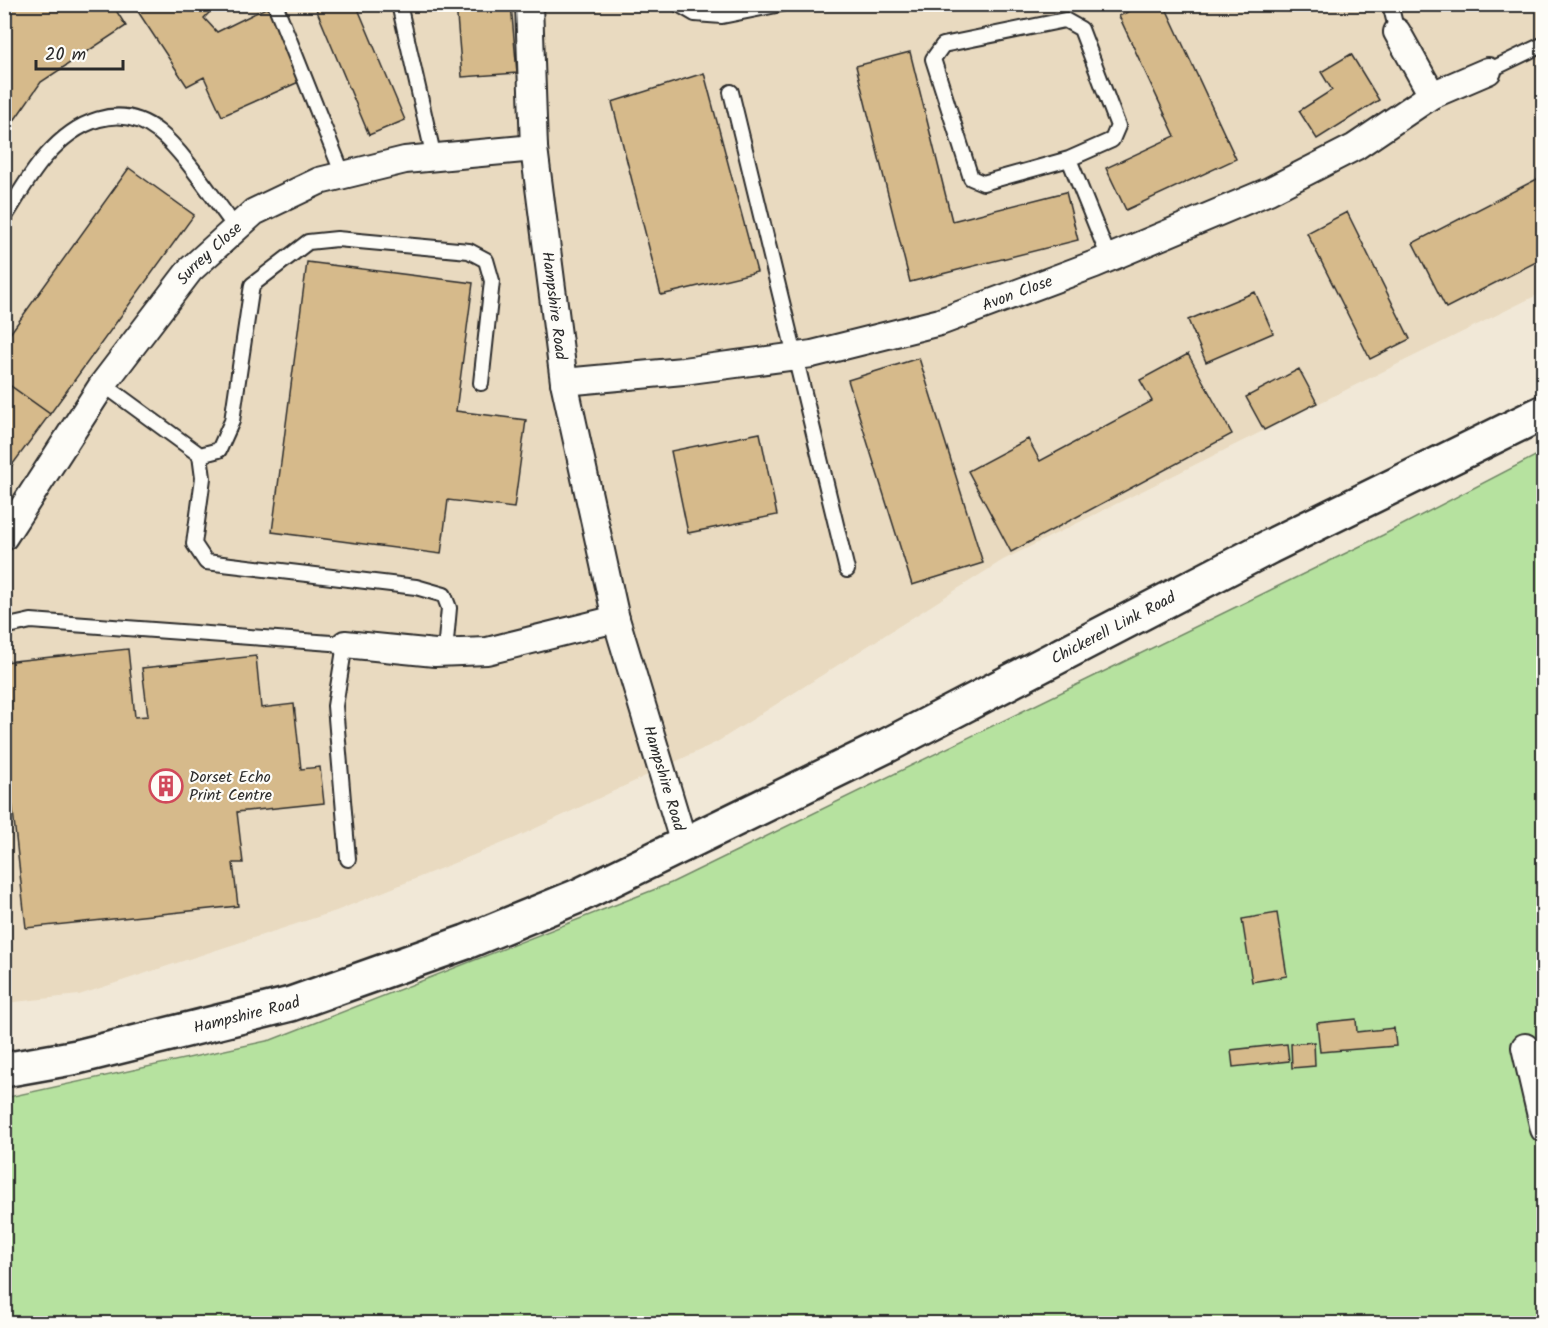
<svg xmlns="http://www.w3.org/2000/svg" width="1548" height="1328" font-family="Kalam,sans-serif">
	<style>
		.built { fill: #e9dac0 }
		.green { fill: #b6e29f; stroke: #708665; stroke-width: 1.5 }
		.building { fill: #d6ba8b; stroke: #2b2b2b; stroke-width: 1.5 }
		.lines { fill: none; stroke-linecap: round; stroke-linejoin: round }
		.lane-casing { stroke: #2b2b2b; stroke-width: 18 }
		.street-casing { stroke: #2b2b2b; stroke-width: 30 }
		.secondary-casing { stroke: #2b2b2b; stroke-width: 38 }
		.lane { stroke: #fdfcf7; stroke-width: 14 }
		.street { stroke: #fdfcf7; stroke-width: 26 }
		.secondary { stroke: #fdfcf7; stroke-width: 33 }
		.labels { text-anchor: middle; dominant-baseline: central; stroke-width: 4.5; stroke-linejoin: round; paint-order: stroke }
		.street-label { font-size: 16px; fill: #2b2b2b; stroke: #fdfcf7 }
		.poi-label { font-size: 16px; fill: #2b2b2b; stroke: #fdfcf7; text-anchor: start }
	</style>
	<rect width="100%" height="100%" fill="#f1e8d7"/>
	<filter id="ink" filterUnits="userSpaceOnUse"><feTurbulence type="fractalNoise" baseFrequency=".0167" numOctaves="2"/><feDisplacementMap in="SourceGraphic" scale="12" xChannelSelector="R" yChannelSelector="G"/><feConvolveMatrix kernelMatrix="1 2 1 2 8 2 1 2 1" color-interpolation-filters="sRGB"/></filter>
	<g filter="url(#ink)">
		<path class="built" d="M4 5H1543V292L1003 560 717 742 513 839 336 911 79 995 5 1003Z"/>
		<path class="green" d="M1543 452V1323H5L4 1098 271 1040 671 883 1383 535Z"/>
		<path class="building" d="M17 4H112L126 26 41 82 4 135V13Z
			M133 4H208L212 10 204 18 217 32 272 5 301 81 222 116 204 77 187 86Z
			M314 4H356L405 120 369 135Z
			M456 4H511L517 73 462 77Z
			M1144 4H1164L1236 159 1126 210 1106 168 1175 136 1119 16Z
			M910 52 952 221 1066 192 1078 240 910 282 856 66Z
			M1351 54 1379 100 1317 139 1299 111 1332 90 1321 72Z
			M704 73 757 272 661 295 612 102Z
			M129 168 194 215 50 414 4 381V342Z
			M1539 178 1544 186V258L1446 308 1413 243Z
			M1347 212 1410 339 1370 359 1307 233Z
			M307 262 473 283 456 411 526 420 514 508 448 500 441 554 272 532Z
			M1255 292 1273 333 1206 362 1188 320Z
			M1188 354 1232 434 1011 552 968 471 1028 439 1040 461 1152 401 1140 380Z
			M919 358 983 563 912 585 848 380Z
			M1299 369 1317 403 1264 430 1246 397Z
			M4 381 50 414 4 476Z
			M760 433 777 515 688 533 671 451Z
			M128 649 135 717 148 716 142 668 256 656 261 708 294 704 301 769 320 767 324 803 237 812 243 863H233L238 906 26 928 4 730V662Z
			M1277 913 1287 976 1252 982 1242 919Z
			M1356 1019 1357 1032 1394 1028 1396 1046 1320 1052 1317 1023Z
			M1314 1042 1315 1066 1292 1068 1291 1044Z
			M1287 1044 1289 1061 1233 1067 1231 1050Z"/>
		<g class="lines">
			<defs>
				<path id="lane" d="M275 4 343 175
					M399 4 434 158
					M678 4 695 14 722 16 781 4
					M1390 4 1397 32
					M1065 20 1081 29 1118 126 1112 140 1069 159 983 183 971 178 933 59 943 45Z
					M1488 71 1544 44
					M731 92 847 570
					M1069 159 1109 258
					M4 218C17 198 29 175 45 157 75 122 119 100 159 132 183 151 216 202 236 228
					M103 384 200 455 203 478 194 544 206 562 416 587 444 595 449 608 445 652
					M200 455 219 450 232 421 252 285 308 242 337 239 469 251 486 260 492 281 481 383
					M4 627 31 621 345 644 335 706 348 859"/>
				<g id="street">
					<path id="s1" d="M529 4 534 148 564 382 616 619 684 844"/>
					<path d="M1397 32 1432 95"/>
					<path id="s2" d="M564 382 683 371 812 354 940 322 1095 264 1269 191 1355 147 1432 95 1488 71"/>
					<path id="s3" d="M4 537 103 384 190 270 254 212 319 181 405 160 534 148"/>
					<path d="M345 644 435 653 487 651 616 619"/>
					<path d="M1525 1047 1544 1129"/>
				</g>
				<g id="secondary">
					<path id="s4" d="M4 1070 77 1057 291 1004 466 942 578 896 888 745 1269 547 1544 412"/>
				</g>
			</defs>
			<use href="#lane" class="lane-casing"/>
			<use href="#street" class="street-casing"/>
			<use href="#secondary" class="secondary-casing"/>
			<use href="#lane" class="lane"/>
			<use href="#street" class="street"/>
			<use href="#secondary" class="secondary"/>
		</g>
	</g>
	<defs>
		<symbol id="building-ring" viewBox="-11 -11 22 22"><circle r="9.5" fill="#fdfcf7" stroke="#d1495b" stroke-width="1.5"/><path d="M-4-6H4V6H1V3H-1V6H-4ZM-2.5-4.3h1.7v1.8h-1.7ZM.8-4.3h1.7v1.8H.8ZM-2.5-1h1.7V.8h-1.7ZM.8-1h1.7V.8H.8Z" fill="#d1495b"/></symbol>
	</defs>
	<g fill-rule="evenodd">
		<use href="#building-ring" x="147" y="767" width="38" height="38"/>
	</g>
	<g class="labels">
		<g class="street-label">
			<text stroke="none"><textPath href="#s3" startOffset="351">Surrey Close</textPath></text>
			<text stroke="none"><textPath href="#s2" startOffset="464">Avon Close</textPath></text>
			<text stroke="none"><textPath href="#s1" startOffset="303">Hampshire Road</textPath></text>
			<text stroke="none"><textPath href="#s4" startOffset="1200">Chickerell Link Road</textPath></text>
			<text stroke="none"><textPath href="#s1" startOffset="789">Hampshire Road</textPath></text>
			<text stroke="none"><textPath href="#s4" startOffset="249">Hampshire Road</textPath></text>
		</g>
		<g class="poi-label">
			<text x="189" y="777">Dorset Echo<tspan x="189" dy="18">Print Centre</tspan></text>
		</g>
	</g>
	<rect width="1548" height="1328" fill="none" stroke="#fdfcf7" stroke-width="24"/>
	<rect x="12" y="12" width="1524" height="1304" fill="none" stroke="#2b2b2b" stroke-width="2" filter="url(#ink)"/>
	<path d="M36 60v9h87v-9" fill="none" stroke="#2b2b2b" stroke-width="3"/>
	<text x="45" y="60" font-size="18" fill="#2b2b2b" stroke="#fdfcf7" stroke-width="4.5" paint-order="stroke">20 m</text>
</svg>
